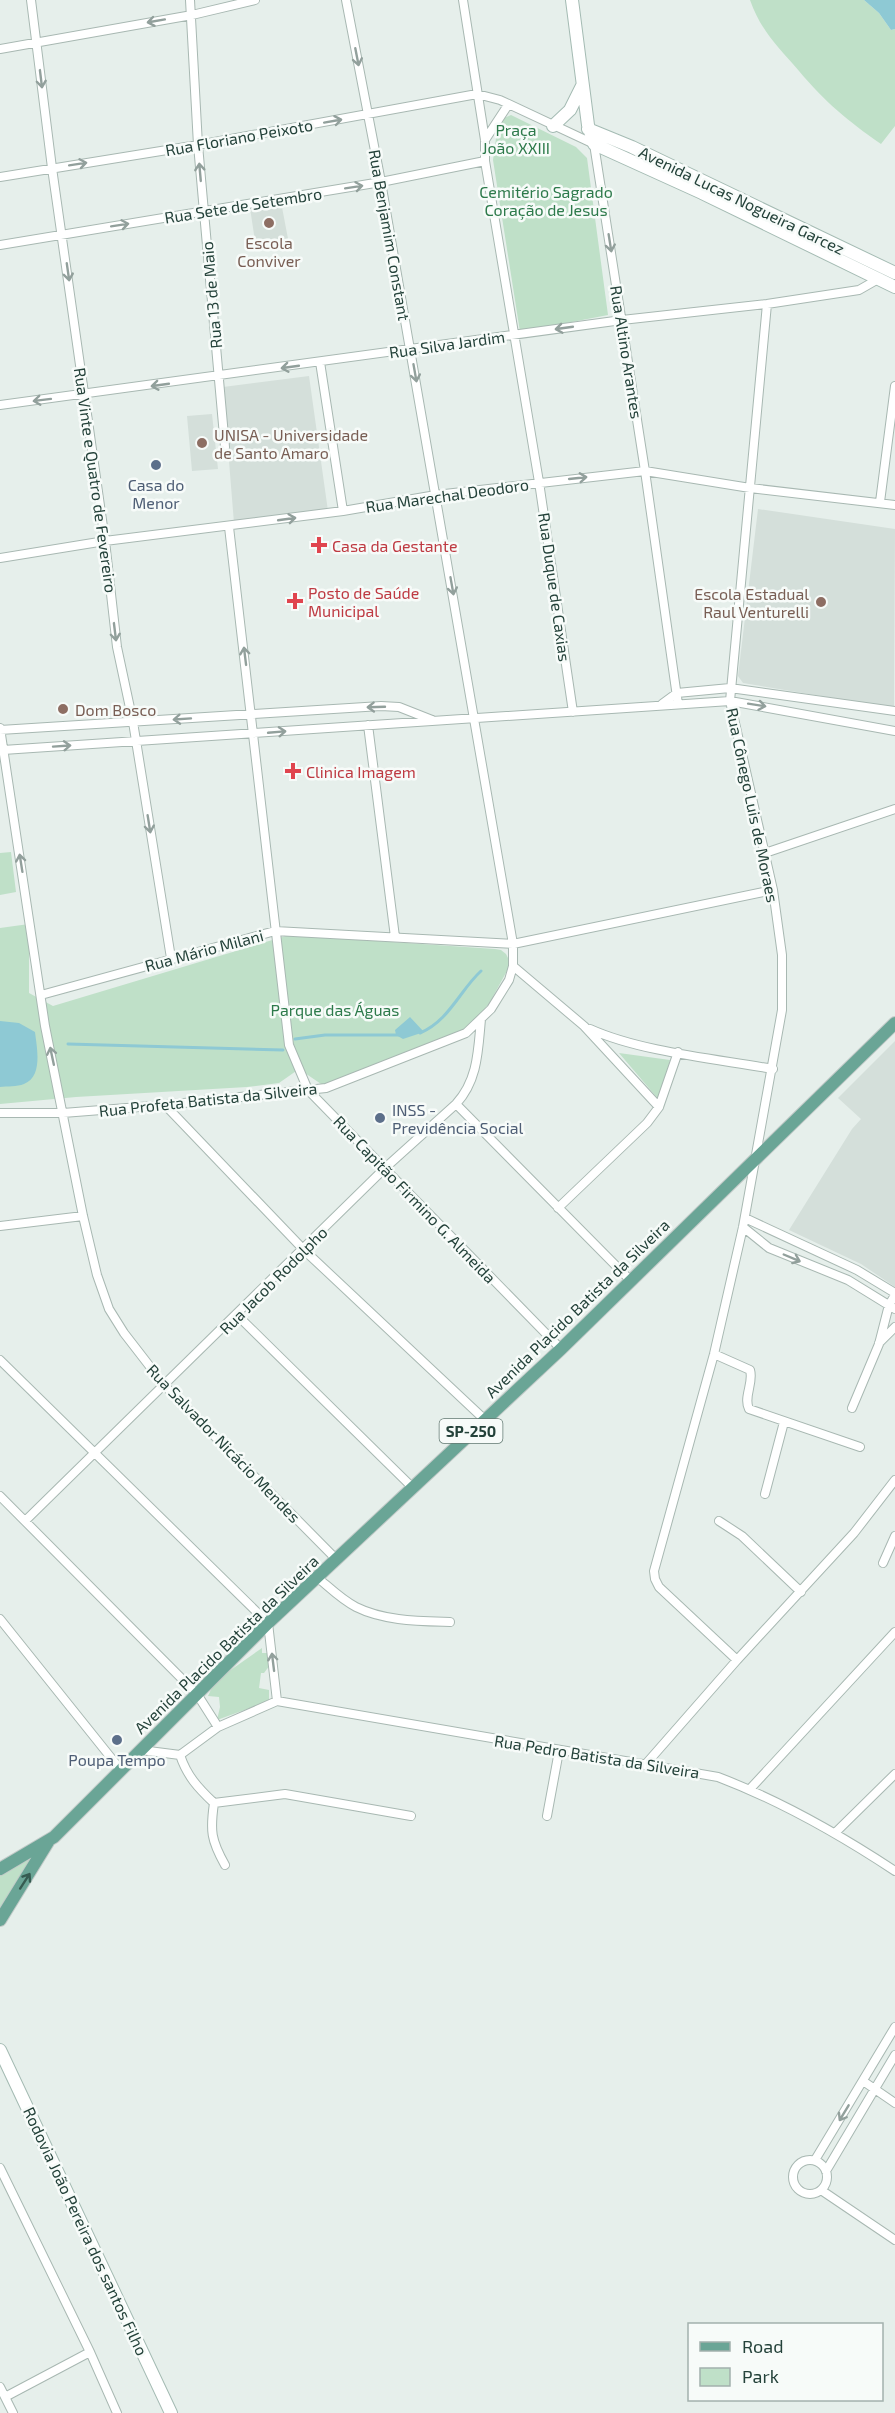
<svg xmlns="http://www.w3.org/2000/svg" width="895" height="2413" font-family="'Exo 2',sans-serif">
	<style>
		.built { fill: #d4dfda }
		.green { fill: #bfe0c8 }
		.water { fill: #8ec9d4 }
		.lines { fill: none; stroke-linecap: round; stroke-linejoin: round }
		.stream { stroke: #8ec9d4; stroke-width: 3 }
		.street-casing { stroke: #a8b8b2; stroke-width: 10 }
		.secondary-casing { stroke: #a4bbb3; stroke-width: 14 }
		.primary-casing { stroke: #c2cac8; stroke-width: 14 }
		.street { stroke: #fff; stroke-width: 8 }
		.secondary { stroke: #fff; stroke-width: 12 }
		.primary { stroke: #6aa596; stroke-width: 12 }
		.oneway { stroke: #92a09c }
		.oneway2 { stroke: #365b51 }
		.education-dot { fill: #8d6e63; stroke: #f7fbf9; stroke-width: 2 }
		.service-dot { fill: #5c6f8a; stroke: #f7fbf9; stroke-width: 2 }
		.health-dot { fill: #e0444e; stroke: #f7fbf9; stroke-width: 2 }
		.labels { text-anchor: middle; dominant-baseline: central; stroke-width: 5; stroke-linejoin: round; paint-order: stroke }
		.shield { fill: #f7fbf9; stroke: #637a73; stroke-width: 1.5 }
		.shield-label { font-size: 15px; font-weight: bold; fill: #24423a }
		.park-label { font-size: 16px; fill: #2d7a4b; stroke: #f7fbf9 }
		.street-label { font-size: 16px; fill: #24423a; stroke: #f7fbf9 }
		.education-label { font-size: 16px; fill: #785e54; stroke: #f7fbf9; text-anchor: start }
		.service-label { font-size: 16px; fill: #4e5e75; stroke: #f7fbf9 }
		.health-label { font-size: 16px; fill: #be3a42; stroke: #f7fbf9; text-anchor: start }
	</style>
	<rect width="100%" height="100%" fill="#e6efeb"/>
	<path class="built" d="M281 202 289 244 272 247 270 238 255 241 250 208Z
		M309 376 328 511 234 523 223 387Z
		M212 414 218 469 192 471 187 416Z
		M758 509 895 529 894 708 743 683 738 676Z
		M895 1041V1287L861 1264 789 1230 852 1129 861 1119 838 1098Z"/>
	<path class="green" d="M750 0H864L879 13 891 30 895 29V126L881 144C848 121 825 102 799 71 778 47 761 31 750 0Z
		M511 115 576 147 587 158 608 315 520 332 493 160 497 131 504 118Z
		M11 852 16 892 0 895V853Z
		M29 924V993L53 1006 289 935 495 949 501 950 506 954 508 958V969L490 1002 466 1033 324 1086 299 1069 279 1083 247 1087 76 1097 0 1104V928Z
		M619 1053 670 1060 659 1100Z
		M262 1648V1653H267L270 1665 264 1673H261L259 1688 269 1690V1701L217 1720 220 1707 219 1697 208 1696 215 1681Z
		M49 1841 0 1920V1869Z"/>
	<path class="water" d="M864 0H895V29L891 30 879 13Z
		M410 1017 424 1032 403 1039 396 1035 395 1030Z
		M0 1021 19 1023 35 1032C37 1048 43 1077 24 1084 17 1087 7 1086 0 1087Z"/>
	<g class="lines">
		<path class="stream" d="M420 1033C449 1021 460 990 481 971
			M295 1039 325 1035H399
			M68 1044 283 1050"/>
		<defs>
			<path id="street" d="M31 0 52 168 105 541 117 647 133 722 171 958
				M190 0 198 145 225 447
				M346 0 381 182 513 944V966L584 1026 659 1107
				M463 0 485 140V161L539 482 573 712
				M0 49 192 15 255 0
				M485 140 508 105
				M0 177 198 145 477 94 500 100 594 144 645 471 678 704
				M0 245 381 182 485 161
				M320 362 343 511
				M0 405 622 320 767 304 859 290 880 278
				M880 502 895 386
				M229 527 289 1045 308 1090 561 1349
				M0 558 105 541 343 511 436 495 645 471 750 488 895 505
				M662 704 677 693 730 688 895 711
				M368 725 395 937
				M0 728 45 1026 83 1216 97 1275 109 1309 124 1333 165 1386 337 1560
				M0 730 381 706 399 707 432 720
				M3 750 730 701 895 731
				M765 853 895 809
				M41 995 275 931 513 944 773 890
				M590 1029C641 1052 717 1059 773 1069
				M456 1104 631 1281
				M165 1105 304 1250 484 1419
				M0 1113H63L165 1105 326 1088 466 1033 491 1009 509 980 513 966
				M558 1208 647 1123 659 1107 678 1052
				M745 1218 857 1270 895 1293
				M0 1226 83 1216
				M743 1227 769 1248 848 1280 895 1309
				M237 1315 412 1487
				M879 1343 895 1327
				M714 1354 750 1370C754 1383 743 1397 749 1409L860 1447
				M0 1360 268 1623 277 1701
				M852 1408 879 1344 889 1305 895 1295
				M765 1494 784 1422
				M0 1496 197 1694 218 1727
				M25 1521 385 1168 456 1104C478 1080 478 1051 481 1019
				M719 1521 742 1536 801 1592
				M883 1563 895 1536
				M318 1578C330 1588 342 1600 356 1607 384 1621 419 1621 450 1622
				M0 1619 120 1769
				M737 1660 659 1587 655 1579 654 1571 714 1354 743 1227 782 1010V955L773 890 730 701 767 304
				M277 1701 718 1777C781 1801 839 1834 895 1871
				M141 1750 180 1755C187 1776 198 1788 214 1803 210 1831 211 1840 225 1865
				M180 1755 218 1727 277 1701
				M645 1765 737 1660 854 1533 895 1480
				M750 1789 895 1632
				M214 1803 285 1794 411 1816
				M547 1816 559 1751
				M836 1832 895 1774
				M863 2081 895 2103
				M815 2160 895 2027
				M793 2177a17 17 0 1 1 34 0a17 17 0 1 1-34 0Z
				M0 2168 90 2352 117 2413
				M826 2171 895 2055
				M821 2190 895 2240
				M0 2387 13 2413
				M5 2397 90 2352"/>
			<path id="secondary" d="M572 0 588 125 594 144 702 193 895 287
				M553 126 570 110 582 86
				M588 129 632 147 895 273
				M0 2050 171 2413"/>
			<path id="primary" d="M0 1869 54 1837 268 1623 561 1349 895 1023
				M0 1920 48 1842"/>
		</defs>
		<use href="#street" class="street-casing"/>
		<use href="#secondary" class="secondary-casing"/>
		<use href="#primary" class="primary-casing"/>
		<use href="#street" class="street"/>
		<use href="#secondary" class="secondary"/>
		<use href="#primary" class="primary"/>
	</g>
	<defs><path id="oneway-shaft" d="M-6 0H5M1.5-3L5.5 0L1.5 3" fill="none" stroke-width="1.6" stroke-linecap="round" stroke-linejoin="round" transform="scale(1.5)"/></defs>
	<g class="oneway">
		<use href="#oneway-shaft" transform="translate(156 21) rotate(170)"/>
		<use href="#oneway-shaft" transform="translate(357 57) rotate(79)"/>
		<use href="#oneway-shaft" transform="translate(41 79) rotate(83)"/>
		<use href="#oneway-shaft" transform="translate(333 121) rotate(-10)"/>
		<use href="#oneway-shaft" transform="translate(78 164) rotate(-9)"/>
		<use href="#oneway-shaft" transform="translate(200 172) rotate(-95)"/>
		<use href="#oneway-shaft" transform="translate(354 187) rotate(-9)"/>
		<use href="#oneway-shaft" transform="translate(120 225) rotate(-9)"/>
		<use href="#oneway-shaft" transform="translate(610 243) rotate(81)"/>
		<use href="#oneway-shaft" transform="translate(68 272) rotate(82)"/>
		<use href="#oneway-shaft" transform="translate(564 328) rotate(172)"/>
		<use href="#oneway-shaft" transform="translate(290 367) rotate(172)"/>
		<use href="#oneway-shaft" transform="translate(415 373) rotate(80)"/>
		<use href="#oneway-shaft" transform="translate(160 385) rotate(172)"/>
		<use href="#oneway-shaft" transform="translate(42 400) rotate(173)"/>
		<use href="#oneway-shaft" transform="translate(578 478) rotate(-6)"/>
		<use href="#oneway-shaft" transform="translate(287 519) rotate(-8)"/>
		<use href="#oneway-shaft" transform="translate(452 586) rotate(80)"/>
		<use href="#oneway-shaft" transform="translate(115 632) rotate(83)"/>
		<use href="#oneway-shaft" transform="translate(245 656) rotate(-97)"/>
		<use href="#oneway-shaft" transform="translate(757 705) rotate(9)"/>
		<use href="#oneway-shaft" transform="translate(376 707) rotate(178)"/>
		<use href="#oneway-shaft" transform="translate(182 719) rotate(176)"/>
		<use href="#oneway-shaft" transform="translate(277 732) rotate(-5)"/>
		<use href="#oneway-shaft" transform="translate(62 746) rotate(-4)"/>
		<use href="#oneway-shaft" transform="translate(149 824) rotate(81)"/>
		<use href="#oneway-shaft" transform="translate(21 863) rotate(-99)"/>
		<use href="#oneway-shaft" transform="translate(52 1056) rotate(-102)"/>
		<use href="#oneway-shaft" transform="translate(792 1258) rotate(23)"/>
		<use href="#oneway-shaft" transform="translate(273 1662) rotate(-97)"/>
		<use href="#oneway-shaft" transform="translate(844 2113) rotate(121)"/>
	</g>
	<use class="oneway2" href="#oneway-shaft" transform="translate(25 1881) rotate(-57)"/>
	<g class="education-dot">
		<circle cx="269" cy="223" r="6"/>
		<circle cx="202" cy="443" r="6"/>
		<circle cx="821" cy="602" r="6"/>
		<circle cx="63" cy="709" r="6"/>
	</g>
	<g class="service-dot">
		<circle cx="156" cy="465" r="6"/>
		<circle cx="380" cy="1118" r="6"/>
		<circle cx="117" cy="1740" r="6"/>
	</g>
	<g class="health-dot">
		<path d="M316 536h6v6h6v6h-6v6h-6v-6h-6v-6h6z"/>
		<path d="M292 592h6v6h6v6h-6v6h-6v-6h-6v-6h6z"/>
		<path d="M290 762h6v6h6v6h-6v6h-6v-6h-6v-6h6z"/>
	</g>
	<g class="labels">
		<rect class="shield" x="439.5" y="1419" width="63" height="24" rx="4.5"/>
		<g class="shield-label">
			<text x="471" y="1431">SP-250</text>
		</g>
		<g class="park-label">
			<text x="516" y="129">Praça<tspan x="516" dy="18">João XXIII</tspan></text>
			<text x="546" y="191">Cemitério Sagrado<tspan x="546" dy="18">Coração de Jesus</tspan></text>
			<text x="335" y="1009">Parque das Águas</text>
		</g>
		<g class="street-label">
			<text transform="translate(239 137) rotate(-10)">Rua Floriano Peixoto</text>
			<text transform="translate(742 200) rotate(26)">Avenida Lucas Nogueira Garcez</text>
			<text transform="translate(243 205) rotate(-9)">Rua Sete de Setembro</text>
			<text transform="translate(390 235) rotate(80)">Rua Benjamim Constant</text>
			<text transform="translate(211 295) rotate(-95)">Rua 13 de Maio</text>
			<text transform="translate(447 344) rotate(-8)">Rua Silva Jardim</text>
			<text transform="translate(627 352) rotate(81)">Rua Altino Arantes</text>
			<text transform="translate(96 480) rotate(82)">Rua Vinte e Quatro de Fevereiro</text>
			<text transform="translate(447 495) rotate(-8)">Rua Marechal Deodoro</text>
			<text transform="translate(555 587) rotate(82)">Rua Duque de Caxias</text>
			<text transform="translate(753 805) rotate(78)">Rua Cônego Luis de Moraes</text>
			<text transform="translate(204 950) rotate(-15)">Rua Mário Milani</text>
			<text transform="translate(208 1099) rotate(-6)">Rua Profeta Batista da Silveira</text>
			<text transform="translate(415 1199) rotate(46)">Rua Capitão Firmino G. Almeida</text>
			<text transform="translate(273 1280) rotate(-45)">Rua Jacob Rodolpho</text>
			<text transform="translate(577 1308) rotate(-44)">Avenida Placido Batista da Silveira</text>
			<text transform="translate(224 1443) rotate(46)">Rua Salvador Nicácio Mendes</text>
			<text transform="translate(226 1644) rotate(-44)">Avenida Placido Batista da Silveira</text>
			<text transform="translate(597 1756) rotate(9)">Rua Pedro Batista da Silveira</text>
			<text transform="translate(86 2231) rotate(65)">Rodovia João Pereira dos santos Filho</text>
		</g>
		<g class="education-label">
			<text x="269" y="242" text-anchor="middle">Escola<tspan x="269" dy="18">Conviver</tspan></text>
			<text x="214" y="434">UNISA - Universidade<tspan x="214" dy="18">de Santo Amaro</tspan></text>
			<text x="809" y="593" text-anchor="end">Escola Estadual<tspan x="809" dy="18">Raul Venturelli</tspan></text>
			<text x="75" y="709">Dom Bosco</text>
		</g>
		<g class="service-label">
			<text x="156" y="484">Casa do<tspan x="156" dy="18">Menor</tspan></text>
			<text x="392" y="1109" text-anchor="start">INSS -<tspan x="392" dy="18">Previdência Social</tspan></text>
			<text x="117" y="1759">Poupa Tempo</text>
		</g>
		<g class="health-label">
			<text x="332" y="545">Casa da Gestante</text>
			<text x="308" y="592">Posto de Saúde<tspan x="308" dy="18">Municipal</tspan></text>
			<text x="306" y="771">Clinica Imagem</text>
		</g>
	</g>
	<rect x="688" y="2323" width="195" height="78" fill="#f7fbf9" stroke="#a3b1ad" stroke-width="1.5"/>
	<rect x="700" y="2342" width="30" height="9" fill="#6aa596" stroke="#a3b1ad" stroke-width="1.5"/>
	<text x="742" y="2353" font-size="18" fill="#24423a">Road</text>
	<rect x="700" y="2368" width="30" height="18" fill="#bfe0c8" stroke="#a3b1ad" stroke-width="1.5"/>
	<text x="742" y="2383" font-size="18" fill="#24423a">Park</text>
</svg>
